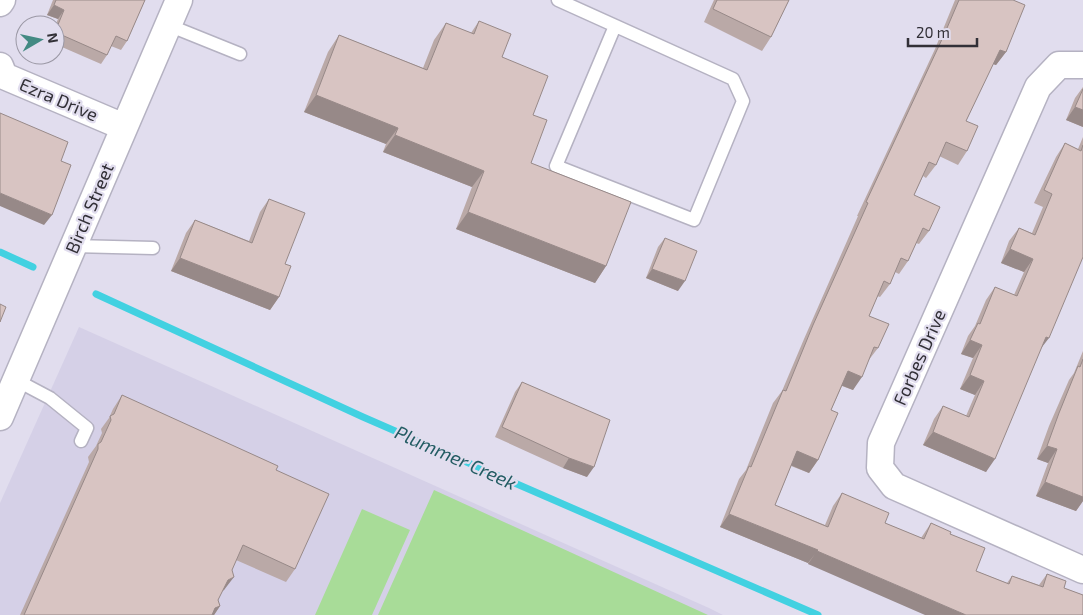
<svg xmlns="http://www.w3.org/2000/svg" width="1083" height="615" font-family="'Exo 2',sans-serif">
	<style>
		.built { fill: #d5d0e7 }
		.green { fill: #a8dc98 }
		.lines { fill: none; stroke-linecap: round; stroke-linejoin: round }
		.stream { stroke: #42d1e1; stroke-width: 7 }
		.lane-casing { stroke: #b5b2c2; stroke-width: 15 }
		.street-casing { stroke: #b5b2c2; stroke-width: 29 }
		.lane { stroke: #fff; stroke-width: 12 }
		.street { stroke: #fff; stroke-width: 26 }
		.wall { fill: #baa9a7 }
		.shaded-wall { fill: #978988 }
		.building { fill: #d8c4c2; stroke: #978988 }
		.labels { text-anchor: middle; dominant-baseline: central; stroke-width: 4.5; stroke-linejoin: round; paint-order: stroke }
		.street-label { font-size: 18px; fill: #323037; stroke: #e1ddee }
		.water-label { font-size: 19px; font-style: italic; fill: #235c63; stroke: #e1ddee }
	</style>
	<rect width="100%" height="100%" fill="#e1ddee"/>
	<path class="built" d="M79 327 709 608 723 615H0V503Z"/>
	<path class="green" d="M434 490 708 615H378Z
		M362 509 410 530 372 615H315Z"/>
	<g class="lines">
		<path class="stream" d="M0 252 33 267
			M96 294 363 417 818 615"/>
		<defs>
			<path id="lane" d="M558 0 733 79 743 101 694 220 556 166 615 26
				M168 25 240 54
				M73 246 153 248
				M16 380 50 398 87 428 81 441"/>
			<path id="street" d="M0 3 2 0
				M1083 65H1059L1038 87 881 443 880 468 894 486 1083 570
				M0 66 4 76 124 127
				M0 417 179 0"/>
		</defs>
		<use href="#lane" class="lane-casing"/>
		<use href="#street" class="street-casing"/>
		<use href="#lane" class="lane"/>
		<use href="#street" class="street"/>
	</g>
	<path class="wall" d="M53 0H145L127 41 121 50 111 46 107 55 101 64 55 44V26L58 19 47 15Z
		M714 0H789L771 37 762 51 704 22Z
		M955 0H1013L1006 52 996 65 993 64 966 121 967 151 958 165 939 156 936 165 926 178 923 176 914 195 929 231 919 244 916 243 908 261 899 274 895 272 890 284 880 297 877 296 869 316 878 348 868 361 853 390 842 386 831 410 818 460 809 473 791 466 775 505 825 525 833 506 842 493 885 523 921 538 931 523 950 534 976 571 1007 583 1012 576 1039 585 1047 574 1064 588 1083 595 808 564V563L720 527 739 479 746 470 773 403 782 391 804 339 858 216H857L935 49Z
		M479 21 502 57 533 115 531 163 606 266 595 283 456 229 472 187 383 152 386 144 304 112 328 52 339 35 423 68 434 40 446 23 471 33Z
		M1083 87V127L1066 120 1075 98Z
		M1083 137V257L1040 350 986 472 923 445 934 419 943 406 966 416 975 395 960 389 973 358 961 354 968 336 975 326 986 300 995 287 1014 295 1024 272 1001 263 1009 241 1019 228 1032 233 1043 207 1034 203 1056 157 1065 143 1078 149Z
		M269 199 285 264 279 297 270 310 171 271 186 233 195 220 249 241 260 212Z
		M665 238 678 291 646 278 658 247Z
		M1083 351V501L1076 511 1036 496 1048 463 1037 459 1049 426 1069 380 1074 373Z
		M522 382 587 477 563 468 495 437 515 392Z
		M122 395 276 470 295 569 286 582 236 560 224 590 222 591 218 600 220 606 214 615H20L89 462 88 457 96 446 102 433 101 429 109 418 113 409Z"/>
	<path class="shaded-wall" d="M54 5 64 10 58 19 47 15Z
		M1000 50 1006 52 996 65 990 63Z
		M316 95 398 128 386 144 304 112Z
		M1075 107 1083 110V127L1066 120Z
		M395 135 484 171 472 187 383 152Z
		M0 193 52 215 44 225 0 206Z
		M468 212 606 266 595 283 456 229Z
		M1010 249 1033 259 1024 272 1001 263Z
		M180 258 279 297 270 310 171 271Z
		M652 269 685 281 678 291 646 278Z
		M1046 337 1049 338 1039 351Z
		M970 340 982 345 973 358 961 354Z
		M848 371 862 377 853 390 838 384Z
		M970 375 984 381 975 395 960 389Z
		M933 432 995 459 986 472 923 445Z
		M1047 446 1057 449 1048 463 1037 459Z
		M797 451 818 460 809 473 788 464Z
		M569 458 594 467 587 477 563 468Z
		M1045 482 1083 497V501L1076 511 1036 496Z
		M729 514 818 550 808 563 720 527Z
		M817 551 966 615H925L808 564Z
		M234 577 224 590 218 593 228 580Z
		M220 606 214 615H210L215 608Z"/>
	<path class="building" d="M56 0H145L127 41 116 36 107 55 55 32 64 10 54 5Z
		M717 0H789L771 37 713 9Z
		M959 0H1013L1025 5 1006 52 1000 50 966 121 978 126 967 151 946 142 936 165 929 162 914 195 940 207 929 231 923 228 908 261 901 258 890 284 884 281 869 316 889 324 878 348 874 347 862 377 848 371 831 410 838 413 818 460 797 451 775 505 828 527 842 493 889 513 885 523 924 539 931 523 951 532 950 534 985 548 976 571 1009 584 1012 576 1043 587 1047 574 1066 581 1064 588 1083 595V615H966L817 551 818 550 729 514 749 466 751 467 783 390 786 391 813 325 868 203 866 202 944 35Z
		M479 21 511 34 502 57 548 76 533 115 547 120 531 163 631 202 606 266 468 212 484 171 395 135 398 128 316 95 339 35 427 70 446 23 474 34Z
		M1083 89V110L1075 107Z
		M0 113 68 142 61 161 71 165 52 215 0 193Z
		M1065 143 1081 151 1083 145V257L1049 338 1046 337 995 459 933 432 943 406 969 417 984 381 970 375 982 345 970 340 978 323 980 324 995 287 1017 296 1033 259 1010 249 1019 228 1035 235 1052 194 1044 190Z
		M269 199 305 213 285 264 291 266 279 297 180 258 195 220 252 243Z
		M665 238 697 251 685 281 652 269Z
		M0 304 6 307 0 322Z
		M1083 359V497L1045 482 1057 449 1047 446 1059 413 1078 366 1080 367Z
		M522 382 610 420 594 467 569 458 502 427Z
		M122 395 278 466 276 470 329 494 295 569 243 545 232 570 234 577 228 580 218 600 220 606 215 608 212 615H24L98 449V444L101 442 111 420 110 416 114 414Z"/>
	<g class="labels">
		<g class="street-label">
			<text transform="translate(59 99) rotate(23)">Ezra Drive</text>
			<text transform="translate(89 208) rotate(-67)">Birch Street</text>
			<text transform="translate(919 357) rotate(-66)">Forbes Drive</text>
		</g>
		<g class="water-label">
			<text transform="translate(456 457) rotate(24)">Plummer Creek</text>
		</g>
	</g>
	<g transform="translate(40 40) rotate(81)"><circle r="24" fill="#e1ddee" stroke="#9b98a5"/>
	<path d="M0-4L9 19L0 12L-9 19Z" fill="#438a83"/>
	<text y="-8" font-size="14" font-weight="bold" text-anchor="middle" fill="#323037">N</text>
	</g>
	<path d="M908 38v8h69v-8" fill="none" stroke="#323037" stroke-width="2.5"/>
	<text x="916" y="38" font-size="15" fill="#323037" stroke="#e1ddee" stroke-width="4" paint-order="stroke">20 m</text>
</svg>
